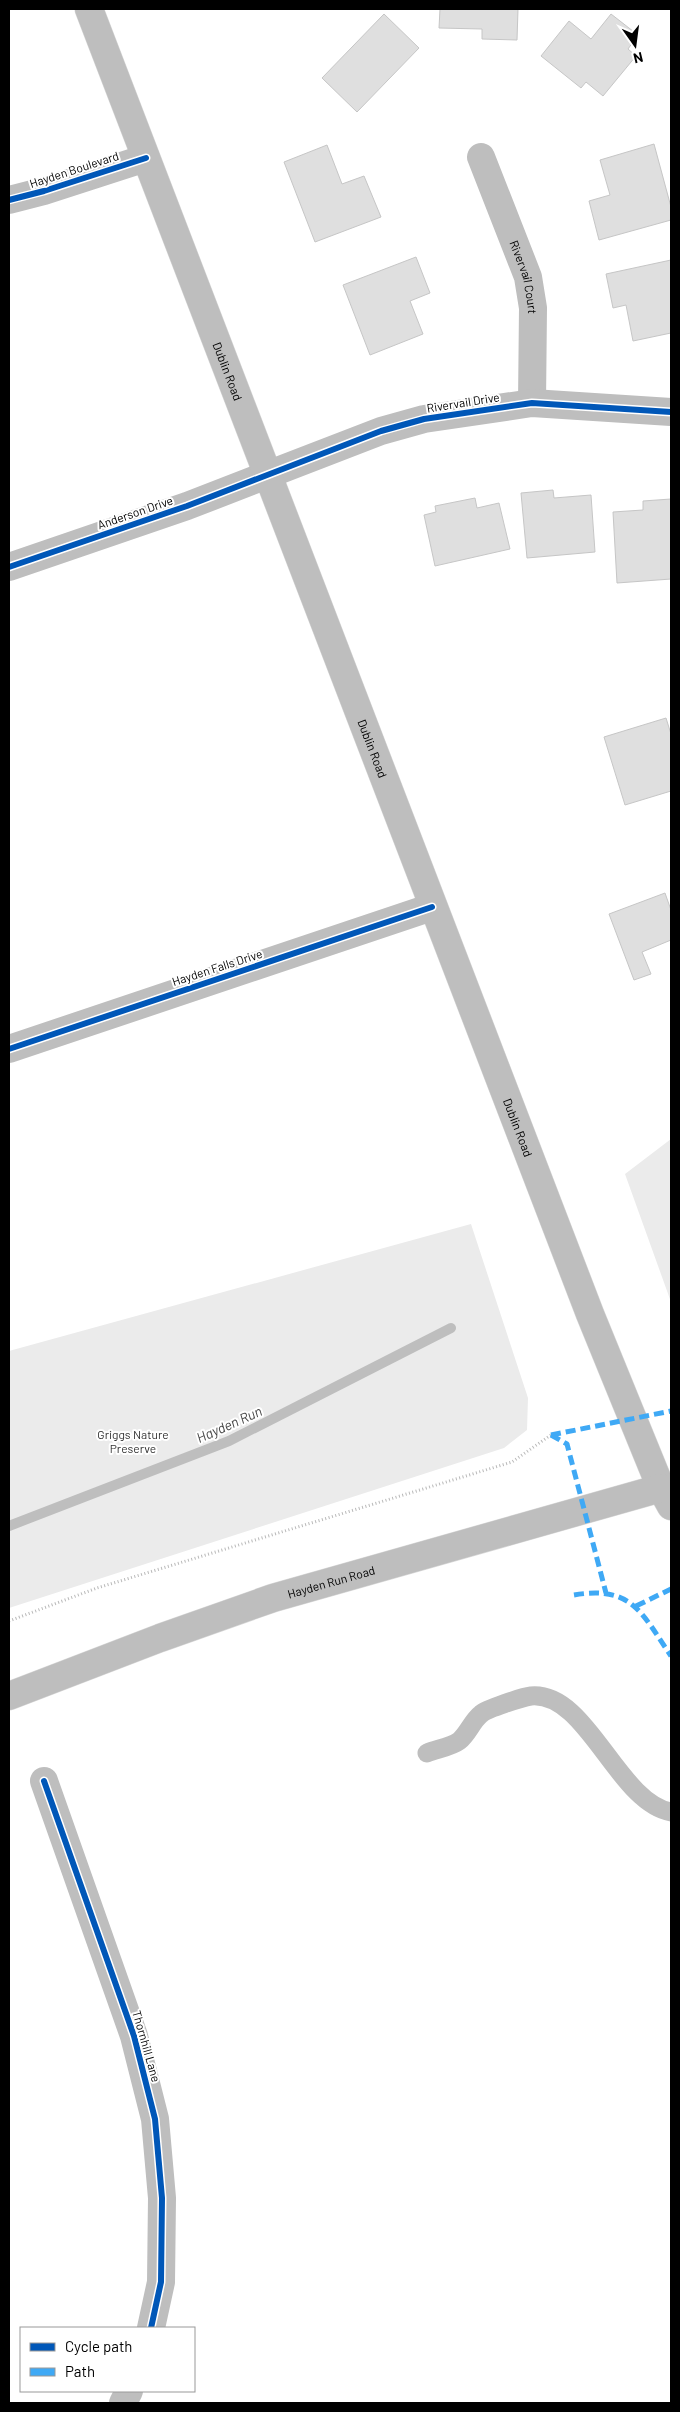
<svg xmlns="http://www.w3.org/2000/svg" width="680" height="2412" font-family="Barlow,sans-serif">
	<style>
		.green { fill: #ebebeb }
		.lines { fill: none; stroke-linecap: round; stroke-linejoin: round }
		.stream { stroke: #bebebe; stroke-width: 10 }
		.building { fill: #dfdfdf; stroke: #c6c6c6 }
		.primary-casing { stroke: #dbdbdb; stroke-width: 29 }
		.path { stroke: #b9b9b9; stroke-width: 3; stroke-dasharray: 1 2.5; stroke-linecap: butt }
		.service { stroke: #bebebe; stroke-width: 19 }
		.minor { stroke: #bebebe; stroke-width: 28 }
		.primary { stroke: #bebebe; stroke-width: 28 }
		.quiet { stroke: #3fa9f5; stroke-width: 5; stroke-dasharray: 10 5; stroke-linecap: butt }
		.cycleway-casing { stroke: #fff; stroke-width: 9 }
		.cycleway { stroke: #0057b8; stroke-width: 6 }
		.labels { text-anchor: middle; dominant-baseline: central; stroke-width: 4; stroke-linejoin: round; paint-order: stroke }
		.street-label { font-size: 12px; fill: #000; stroke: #fff }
		.park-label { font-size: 12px; fill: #323232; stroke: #fff }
		.water-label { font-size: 14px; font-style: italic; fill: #434343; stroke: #fff }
	</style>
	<rect width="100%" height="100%" fill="#fff"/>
	<path class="green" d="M671 1139V1302L625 1174Z
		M471 1224 528 1398 527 1430 504 1448 9 1608V1351Z"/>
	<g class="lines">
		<path class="stream" d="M9 1526 229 1441 451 1328"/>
	</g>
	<path class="building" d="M440 9H518L517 40 482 39V29L439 28Z
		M384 14 419 48 357 112 322 78Z
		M611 14 638 35 628 49 636 56 603 96 586 82 581 88 541 56 569 21 591 39Z
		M654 144 671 207V220L599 240 589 201 610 195 600 160Z
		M327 145 342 184 364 176 381 217 315 242 284 162Z
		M416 257 430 293 410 301 423 334 370 355 343 285Z
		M671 260V333L633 341 626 305 613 308 606 274Z
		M553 490 554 498 591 495 595 552 527 558 521 493Z
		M475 498 477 508 499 503 510 549 435 566 424 515 436 512 435 506Z
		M671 499V579L617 583 613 512 643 510V501Z
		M666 718 671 734V791L625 805 604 737Z
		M665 893 671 910V940L642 952 651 974 634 980 609 914Z"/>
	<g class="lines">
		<defs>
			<g id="primary">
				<path id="s2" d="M89 9 590 1314 661 1488 671 1506"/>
				<path id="s3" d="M9 1696 160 1638 273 1598 661 1488"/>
			</g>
		</defs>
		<use href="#primary" class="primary-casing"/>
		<path class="path" d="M9 1621 97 1588 512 1462 551 1435"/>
		<path class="service" d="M427 1753C437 1749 451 1747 459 1741 468 1734 472 1721 481 1714 486 1709 523 1697 531 1696 587 1691 617 1802 671 1812"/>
		<g class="minor">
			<path id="s1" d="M481 157 528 277 533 308 532 403"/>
			<path d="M9 200 44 191 146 158"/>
			<path d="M9 567 187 506 381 431 424 419 532 403 671 412"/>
			<path d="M9 1049 432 907"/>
			<path d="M44 1781 134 2036 155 2119 162 2198 161 2282 151 2328"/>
			<path d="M123 2403 129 2391"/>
		</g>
		<use href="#primary" class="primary"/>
		<path class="quiet" d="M551 1435 567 1444 606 1593
			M551 1435 671 1411
			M574 1595C633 1585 642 1614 671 1656
			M636 1606 671 1589"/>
		<defs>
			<path id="cycleway" d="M9 200 44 191 146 158
				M9 567 187 506 381 431 424 419 532 403 671 412
				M9 1049 432 907
				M44 1781 134 2036 155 2119 162 2198 161 2282 151 2328"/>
		</defs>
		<use href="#cycleway" class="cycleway-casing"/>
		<use href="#cycleway" class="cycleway"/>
	</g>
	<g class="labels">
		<g class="street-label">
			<text transform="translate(74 169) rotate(-18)">Hayden Boulevard</text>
			<text stroke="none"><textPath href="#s1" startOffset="128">Rivervail Court</textPath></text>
			<text stroke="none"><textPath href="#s2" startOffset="388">Dublin Road</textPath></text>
			<text transform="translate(463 402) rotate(-9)">Rivervail Drive</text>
			<text transform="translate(135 512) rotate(-19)">Anderson Drive</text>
			<text stroke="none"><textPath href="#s2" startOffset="792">Dublin Road</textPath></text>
			<text transform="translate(217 967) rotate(-18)">Hayden Falls Drive</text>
			<text stroke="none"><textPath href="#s2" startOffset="1198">Dublin Road</textPath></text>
			<text stroke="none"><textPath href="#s3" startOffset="342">Hayden Run Road</textPath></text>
			<text transform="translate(147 2046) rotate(74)">Thornhill Lane</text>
		</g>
		<g class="park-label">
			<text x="133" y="1434">Griggs Nature<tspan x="133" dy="14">Preserve</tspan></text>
		</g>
		<g class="water-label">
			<text transform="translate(229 1424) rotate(-24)">Hayden Run</text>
		</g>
	</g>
	<rect width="680" height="2412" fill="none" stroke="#000000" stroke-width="20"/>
	<rect x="20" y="2327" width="175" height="65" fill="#ffffff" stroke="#999999"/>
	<rect x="30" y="2343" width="25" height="8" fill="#0057b8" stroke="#999999"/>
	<text x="65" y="2352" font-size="15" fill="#000000">Cycle path</text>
	<rect x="30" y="2368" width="25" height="8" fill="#3fa9f5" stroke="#999999"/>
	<text x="65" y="2377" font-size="15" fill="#000000">Path</text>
	<g transform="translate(635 45) rotate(166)" stroke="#ffffff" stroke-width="4" paint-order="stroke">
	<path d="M0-4L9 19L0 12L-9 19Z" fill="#000000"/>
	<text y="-8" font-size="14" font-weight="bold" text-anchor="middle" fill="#000000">N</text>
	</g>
</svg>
